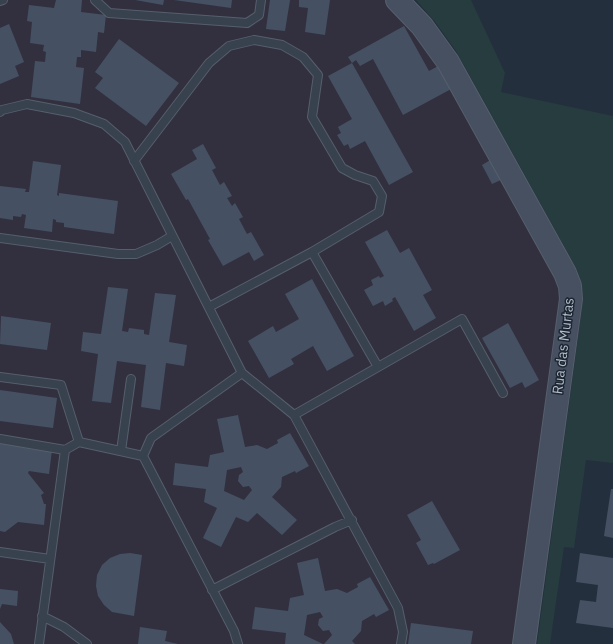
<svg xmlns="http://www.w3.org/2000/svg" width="613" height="644" font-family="'IBM Plex Sans',sans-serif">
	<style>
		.medical { fill: #32303f }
		.green { fill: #263c3f }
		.building { fill: #455162; fill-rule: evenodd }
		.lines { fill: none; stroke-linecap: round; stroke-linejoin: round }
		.lane-casing { stroke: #565f6c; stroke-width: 10 }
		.secondary-casing { stroke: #565f6c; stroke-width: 24 }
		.lane { stroke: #38414e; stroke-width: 8 }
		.secondary { stroke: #465061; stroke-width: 22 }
		.labels { text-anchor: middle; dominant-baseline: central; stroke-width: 3; stroke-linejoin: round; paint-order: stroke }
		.street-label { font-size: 14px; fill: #b4bcc9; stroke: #1d2633 }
	</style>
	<rect width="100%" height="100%" fill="#242f3e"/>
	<path class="medical" d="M0 0H388L428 41 558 277 563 300 518 644H0Z"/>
	<path class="green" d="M416 0H471L505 73 501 92 613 116V463L586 460 574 548 564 547 550 644H537L581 315C583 298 583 284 576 268L456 51 436 23Z"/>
	<path class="building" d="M56 0H82L81 12 106 15 104 33 98 32 96 52 81 50V57H77L76 67 84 68 80 104 31 97 35 61 45 62 46 52 43 51 44 45 30 43 32 22 27 21 29 5 54 8Z
		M135 0H164L163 5Z
		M174 0H232L231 8Z
		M270 0H290L285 31 266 29Z
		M299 0H330L325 35 305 32 308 8 299 7Z
		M9 24 24 62 15 66 19 76 0 84V28Z
		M404 26 429 71 440 65 453 88 403 115 373 59 360 66 356 60 352 63 413 172 389 185 365 141 350 149 348 144 344 146 337 135 341 133 338 127 352 119 328 76 352 63 348 57Z
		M119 39 179 83 146 126 95 88 103 78 95 72Z
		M203 144 216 168 212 170 220 185 224 182 232 196 227 198 232 206 235 203 243 217 239 219 247 234 251 232 264 255 254 261 249 252 223 266 208 240 210 239 188 199 186 200 171 174 197 159 192 150Z
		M492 159 503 179 492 184 482 165Z
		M33 161 61 165 57 195 59 196V193L118 201 114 234 64 227V223L56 222V220L53 219 52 232 24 228 26 215 22 214 21 217 13 216V220L0 218V186L26 189 25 192H29Z
		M387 230 400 253 409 248 432 290 423 295 436 318 414 331 395 297 392 299 393 301 385 306 383 301 373 306 364 290 373 285 371 280 379 276 380 278 384 276 365 242Z
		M312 279 354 356 327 371 313 346 291 359 294 364 269 378 248 341 273 326 276 332 299 319 285 294Z
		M108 287 128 289 122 331 128 332 129 328 144 330V334L149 335 155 293 176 295 169 342 187 345 184 366 166 363 160 410 141 407 146 365 117 361 111 403 92 401 98 354 81 351 83 332 101 334Z
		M1 316 51 323 47 350 0 344Z
		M508 323 539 380 525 388 522 382 510 388 482 338Z
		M0 390 57 398 53 428 0 421Z
		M238 415 245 447 257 445 267 449 278 443 277 440 290 433 309 466 296 473 295 471 282 477 281 487 272 497 297 520 282 535 257 513 248 522 236 517 221 547 203 538 217 508 204 502 206 489 173 485 175 463 208 467 210 455 224 452 217 419ZM241 467 243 472 239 475 238 481 243 487 249 486 252 490 244 500 224 491 227 470Z
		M0 443 52 450 49 474 29 471 28 473 44 493 41 495 44 504H46L44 525 18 522 5 532 0 531Z
		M611 489H613V538L604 536Z
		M432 501 460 550 434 564 433 563 428 565 416 543 421 540 407 515Z
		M130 553 142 555 134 616 112 612 104 605 98 596 96 586 97 575 102 565 110 558 120 554Z
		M580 553 613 558V628L576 623 580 600 596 602 598 585 576 582Z
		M318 558 325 591 337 589 347 593 358 587 357 584 370 577 389 610 376 617 374 614 362 621 361 631 352 641 355 644H324L332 635 329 630 323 631 318 625 319 619 323 617 320 612 307 615 304 635 323 644H285L286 633 252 629 255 607 288 611 290 598 304 595 297 563Z
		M0 589 18 591 17 606 2 604 0 609Z
		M0 622 11 634 14 644H0Z
		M411 623 473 631 471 644H408Z
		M140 627 167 631 165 641 178 644H138Z"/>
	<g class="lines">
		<defs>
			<path id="lane" d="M95 0 109 13 247 23 259 15 261 0
				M0 1 3 0
				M0 112 2 110 27 104 74 113 104 124 125 142 242 373 294 415 398 608 403 632 401 644
				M134 161 209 63 229 46 254 40 282 45 303 57 318 75 312 117 342 168 355 175 373 181 382 196 379 212 312 252
				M0 238 118 254H136L157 245 172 236
				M209 307 312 252 378 367
				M0 377 61 385 79 442 143 456 234 631 238 644
				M294 415 462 319 503 393
				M0 439 65 450
				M121 451 131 379
				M143 456 151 438 242 373
				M0 552 50 559
				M212 590 335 527 352 520
				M42 616 64 627 87 644
				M39 644 65 450 79 442"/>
			<path id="secondary" d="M397 0 422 26 448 62 565 273 570 286 571 299 524 644"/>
		</defs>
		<use href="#lane" class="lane-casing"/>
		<use href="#secondary" class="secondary-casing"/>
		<use href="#lane" class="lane"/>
		<use href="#secondary" class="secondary"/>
	</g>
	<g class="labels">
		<g class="street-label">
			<text transform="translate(563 346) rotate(-83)">Rua das Murtas</text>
		</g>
	</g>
</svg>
